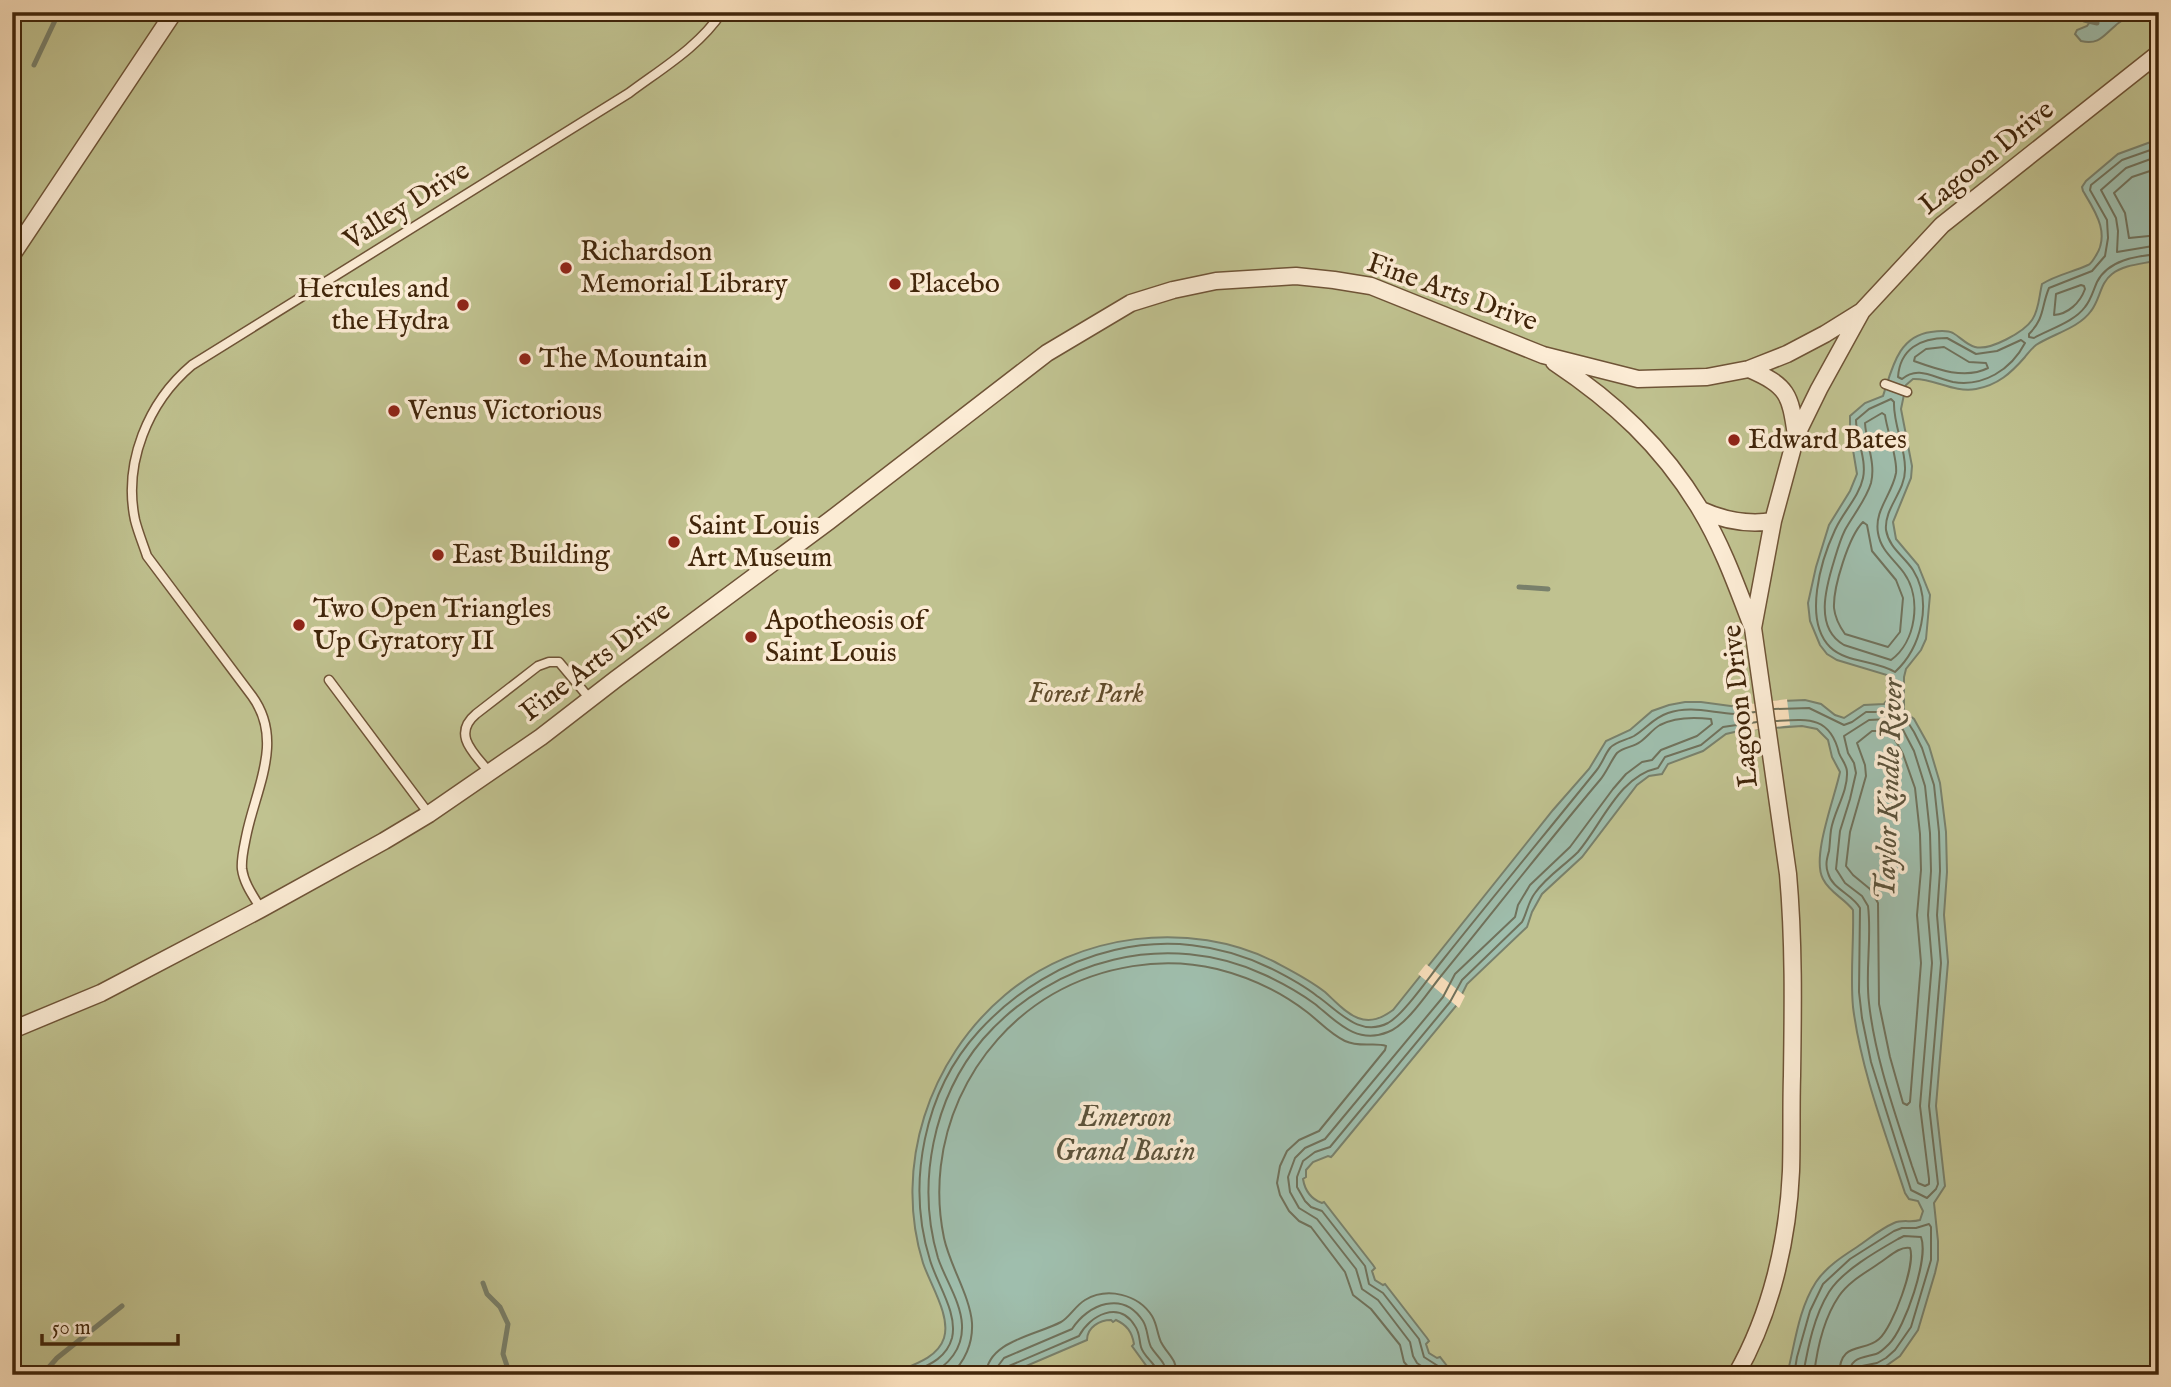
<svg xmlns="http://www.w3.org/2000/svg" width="2171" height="1387" font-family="'IM FELL English',serif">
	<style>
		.green { fill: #c0c290; stroke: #80744d; stroke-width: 2 }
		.water { fill: #9fbead; stroke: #79816c; stroke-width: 2 }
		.pier { fill: #fbe1be }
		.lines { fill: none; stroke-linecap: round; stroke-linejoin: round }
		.shore { stroke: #70725c; stroke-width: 2 }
		.stream { stroke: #79816c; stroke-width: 5 }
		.lane-casing { stroke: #6f5437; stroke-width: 11 }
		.street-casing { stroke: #6f5437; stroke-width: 19 }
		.lane { stroke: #fcecd5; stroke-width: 8 }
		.street { stroke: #fcecd5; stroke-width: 16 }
		.poi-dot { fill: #8f2418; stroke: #fcecd5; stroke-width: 2.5 }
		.labels { text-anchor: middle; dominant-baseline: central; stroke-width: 7; stroke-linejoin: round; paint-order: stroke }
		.street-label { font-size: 28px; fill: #40250a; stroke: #fcecd5 }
		.poi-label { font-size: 28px; fill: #40250a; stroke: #fcecd5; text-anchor: start }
		.park-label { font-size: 28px; font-style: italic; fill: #604c2c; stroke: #fcecd5 }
		.water-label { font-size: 30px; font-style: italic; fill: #5c533b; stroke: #fcecd5 }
	</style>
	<rect width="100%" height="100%" fill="#fbe1be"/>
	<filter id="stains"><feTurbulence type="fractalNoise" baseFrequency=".00286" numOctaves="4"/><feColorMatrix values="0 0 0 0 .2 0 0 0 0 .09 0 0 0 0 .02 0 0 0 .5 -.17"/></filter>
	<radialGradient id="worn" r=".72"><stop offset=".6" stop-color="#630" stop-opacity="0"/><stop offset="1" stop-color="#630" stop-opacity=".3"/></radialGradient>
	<path class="green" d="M12 12H2159V1375H12Z"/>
	<path class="water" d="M2097 12H2134C2128 18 2121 20 2115 26 2103 36 2099 45 2081 41L2075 34 2077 30 2087 26Z
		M2159 139V260C2144 264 2125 264 2112 274 2100 283 2100 300 2091 311 2079 328 2053 334 2036 345 2031 349 2029 352 2025 357 2011 373 1998 385 1976 389 1953 393 1934 378 1913 379L1906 385 1901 409 1912 466 1911 478 1893 522 1896 539 1918 565 1930 595 1926 639 1921 650 1906 669 1904 677V709L1905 712 1914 719 1929 746 1940 783 1946 832 1947 872 1944 915 1948 962 1936 1106 1945 1186 1934 1203 1938 1241V1260L1935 1273 1918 1330 1900 1356 1883 1368 1853 1375H1787C1795 1344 1798 1310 1816 1282 1826 1267 1843 1256 1857 1247 1869 1239 1880 1229 1894 1223 1903 1219 1911 1223 1920 1220L1923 1211 1918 1201 1909 1199 1905 1193C1885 1132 1861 1070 1853 1007 1850 975 1854 942 1853 910 1844 898 1830 893 1823 879 1811 857 1835 797 1840 772L1832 757 1828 740 1817 729 1802 726 1743 730 1726 734 1703 751 1668 764 1662 774 1649 776 1637 785 1582 857 1542 894 1532 912 1527 927 1467 984 1456 1006 1333 1155 1331 1157 1328 1156 1313 1162 1306 1170V1177L1303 1179C1305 1191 1311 1199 1322 1203L1324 1202 1373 1265 1375 1268 1372 1271 1375 1280 1383 1285 1385 1284 1427 1338 1429 1341 1426 1344 1429 1353 1437 1358 1440 1357 1454 1375H1153L1132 1346 1134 1344C1132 1332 1127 1325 1116 1320L1113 1322 1111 1320C1100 1320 1087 1327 1087 1340L1005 1375H889C908 1366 937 1360 944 1338 951 1316 930 1284 923 1263 893 1166 929 1059 1005 995 1078 933 1190 919 1275 962 1292 971 1310 980 1325 992 1335 1001 1345 1013 1358 1018 1371 1023 1382 1018 1393 1010L1553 810 1589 769 1606 741 1630 730 1652 711 1669 705 1685 702H1701L1738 707 1782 701 1805 700 1821 704 1835 715 1844 718 1864 705 1884 704C1892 695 1892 686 1887 675L1837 660 1827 654 1820 645 1810 621 1808 603 1816 567 1829 525 1850 491 1857 474 1850 432V416L1865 403 1883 396C1892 369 1898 336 1931 332 1938 331 1947 330 1953 333 1960 337 1967 345 1975 347 1990 351 2024 332 2032 320 2039 310 2039 296 2042 284 2056 275 2073 272 2088 265 2091 264 2093 260 2095 257 2111 234 2095 211 2083 191L2082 187 2086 181 2118 154Z"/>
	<path class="pier" d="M1787 699 1790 725 1739 732 1736 706Z
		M1426 964 1465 996 1459 1008 1418 974Z"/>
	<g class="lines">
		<path class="shore" d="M2159 147 2122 160 2091 185 2090 190 2107 220 2108 238 2105 256 2092 271 2049 288C2041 307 2045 318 2029 334V337L2034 338C2050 329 2074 322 2085 307 2091 300 2093 291 2097 282 2108 260 2136 256 2159 254
			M2159 156 2126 168 2101 190 2116 218 2118 231 2117 252 2159 245
			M2159 168 2132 177 2114 193 2125 213 2129 238 2159 235
			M2081 285 2084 286 2085 289C2080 303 2068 314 2054 315L2056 294Z
			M1947 338 1976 354 1997 351 2021 340 2025 343C2011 370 1983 387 1953 382 1934 378 1918 365 1902 379L1898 377C1900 349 1920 338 1947 338Z
			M1944 347 1969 362 1986 363 1988 368C1965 380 1936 369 1914 361L1915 357 1926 349Z
			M1891 399 1894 402C1893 425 1906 448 1905 470 1905 492 1884 508 1886 530 1889 548 1904 556 1913 570 1933 602 1921 648 1895 672 1876 660 1846 663 1830 647 1803 620 1821 560 1835 530 1843 512 1859 497 1863 478 1867 459 1856 439 1856 420L1869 409Z
			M1882 413 1885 415C1887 431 1898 459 1896 473 1892 495 1874 510 1878 533 1881 551 1894 559 1904 573 1922 598 1916 642 1891 660L1844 645C1814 628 1826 587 1834 561 1837 551 1840 540 1845 530 1853 515 1866 500 1871 483 1876 463 1866 443 1865 423Z
			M1863 522 1867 525 1872 551 1896 580 1903 598 1900 632 1888 647 1845 634C1840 627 1835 617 1834 608 1833 587 1849 536 1863 522Z
			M1774 709 1809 708 1844 725 1852 722 1866 712H1883L1895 706 1899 716 1907 721 1914 732 1922 748 1934 785 1939 832 1940 871 1937 915 1941 963 1929 1106 1938 1184 1936 1189 1927 1198 1911 1190 1871 1062 1862 1018 1859 992 1860 908C1852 894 1832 889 1828 873 1825 865 1827 858 1829 851 1830 844 1830 837 1831 830 1834 811 1848 792 1847 772 1847 765 1841 759 1839 753 1830 716 1808 719 1776 721
			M1889 719 1902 728 1914 751 1925 786 1930 833 1931 871 1928 915 1932 963 1920 1106 1929 1179V1184L1925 1186 1918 1183 1912 1166C1895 1113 1875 1058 1869 1003 1865 971 1872 938 1868 906L1862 896 1845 883 1836 869 1840 831 1850 799 1856 773 1854 763 1848 753 1844 736 1869 720Z
			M1872 731H1886L1893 736 1903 754 1915 788 1920 834 1921 870 1917 915 1921 963 1910 1102 1907 1105 1903 1103 1890 1057 1879 1004 1878 903 1870 889 1853 875 1846 866 1850 832 1866 776 1865 765 1857 743Z
			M907 1375C926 1366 946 1360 952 1338 958 1313 937 1284 930 1260 906 1183 924 1091 979 1031 1054 949 1168 918 1270 968 1286 976 1303 985 1317 996 1338 1010 1359 1038 1388 1023 1404 1014 1429 977 1442 961 1493 897 1545 834 1596 771 1602 764 1605 754 1610 748 1616 741 1627 740 1634 736 1647 728 1653 718 1668 713 1691 705 1712 713 1735 714 1742 714 1749 713 1755 712
			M928 1375C949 1366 963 1348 962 1325 961 1302 945 1279 938 1258 916 1184 933 1098 983 1039 1053 959 1167 929 1265 975 1282 983 1300 993 1315 1004 1337 1022 1357 1045 1388 1032 1407 1025 1428 992 1441 976 1494 911 1545 845 1600 780 1606 773 1612 759 1617 753 1623 747 1634 747 1640 742 1647 737 1653 729 1660 725 1675 717 1694 717 1711 719L1712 724 1697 736 1661 750 1652 760 1642 762 1626 774 1613 789 1570 847 1530 885 1518 905 1515 917 1455 974 1443 997 1325 1139 1305 1148 1295 1158 1288 1177 1290 1192 1299 1208 1317 1219 1356 1269 1362 1289 1378 1300 1410 1342 1413 1356 1417 1363 1434 1375
			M950 1375C965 1362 973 1343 972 1323 970 1296 950 1266 944 1238 924 1142 969 1043 1053 994 1102 966 1162 956 1217 969 1249 977 1281 992 1307 1012 1320 1022 1330 1034 1345 1041 1360 1048 1375 1042 1386 1046L1385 1050 1319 1131 1299 1140 1287 1151 1280 1166 1277 1183 1280 1195 1289 1211 1299 1221 1311 1227 1345 1272 1353 1295 1371 1309 1400 1345 1404 1362 1415 1375
			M986 1375C987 1341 1037 1335 1061 1322 1069 1318 1075 1306 1085 1300 1107 1287 1138 1294 1152 1316 1157 1324 1157 1333 1161 1342 1167 1354 1177 1359 1177 1375
			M996 1375 998 1366 1004 1358 1072 1329C1088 1304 1123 1290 1143 1321 1148 1329 1147 1339 1151 1347 1157 1357 1166 1362 1167 1375
			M1005 1375 1006 1369 1009 1366 1079 1336C1090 1315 1119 1300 1135 1326 1140 1333 1139 1340 1141 1347 1144 1358 1157 1363 1158 1375
			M1445 1375 1438 1366 1424 1357 1419 1339 1383 1293 1369 1284 1365 1266 1322 1211 1311 1207 1305 1201 1297 1187V1177L1303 1161 1315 1152 1330 1147 1450 1002 1462 980 1522 922C1527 913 1528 902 1535 893 1547 876 1564 866 1578 852 1602 824 1619 776 1658 768L1665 757 1701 745 1723 727 1757 722
			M1794 1375 1797 1357 1810 1311 1823 1284 1850 1259 1894 1231 1902 1228H1916L1929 1224 1931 1227V1260L1911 1327 1895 1350 1886 1358 1877 1363 1862 1366 1858 1375
			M1803 1375C1808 1347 1814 1316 1829 1292 1842 1271 1877 1251 1898 1239L1904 1236 1921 1237C1929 1258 1905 1328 1889 1344 1886 1347 1880 1353 1876 1354 1862 1358 1850 1357 1849 1375
			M1814 1375C1817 1349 1824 1318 1839 1296 1849 1281 1867 1272 1881 1262 1890 1256 1900 1246 1910 1248 1916 1264 1893 1327 1879 1339 1864 1353 1840 1340 1839 1375"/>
		<path class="stream" d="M2075 12 2084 20 2097 23
			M34 65 59 12
			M1519 587 1548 589
			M483 1283 487 1294 500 1307 508 1324 503 1354 510 1375
			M42 1375 57 1358 122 1306"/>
		<defs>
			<path id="lane" d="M1885 384 1907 392
				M329 680 429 814
				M490 773C475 754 451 735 476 714L538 666 549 662H559L590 699
				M261 909C254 897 244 884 242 869 241 859 244 847 246 837 255 790 285 741 252 696L147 556C143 544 138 532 135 520 123 463 148 402 192 365L629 93C661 69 699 47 722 12"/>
			<path id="street" d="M12 255 174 12
				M1554 362C1614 402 1662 446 1700 509 1722 545 1737 587 1752 626
				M1749 369C1788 386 1790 394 1796 435
				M1701 510C1725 521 1747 525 1773 521
				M12 1030 101 993 261 909 384 841 429 814 541 737 616 679 829 521 1047 353 1131 303 1173 290 1216 281 1296 276 1334 280 1371 286 1543 355 1638 379 1707 377 1749 369 1787 354 1825 334 1862 311
				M1736 1375C1771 1314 1788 1240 1791 1171 1792 1139 1791 1107 1792 1076 1793 1008 1794 941 1788 874L1753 628 1773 521 1796 436 1819 389 1862 311 1942 225 2159 53"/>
		</defs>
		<use href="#lane" class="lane-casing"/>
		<use href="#street" class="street-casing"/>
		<use href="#lane" class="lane"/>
		<use href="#street" class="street"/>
	</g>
	<g class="poi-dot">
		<circle cx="566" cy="268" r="7"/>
		<circle cx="895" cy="284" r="7"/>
		<circle cx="463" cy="305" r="7"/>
		<circle cx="525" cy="359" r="7"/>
		<circle cx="394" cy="411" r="7"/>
		<circle cx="1734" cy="440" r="7"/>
		<circle cx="674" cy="542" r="7"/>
		<circle cx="438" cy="555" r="7"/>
		<circle cx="299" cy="625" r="7"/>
		<circle cx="751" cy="637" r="7"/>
	</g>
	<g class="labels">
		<g class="street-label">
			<text transform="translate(1987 158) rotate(-39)">Lagoon Drive</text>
			<text transform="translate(407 206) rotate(-32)">Valley Drive</text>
			<text transform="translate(1452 293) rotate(20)">Fine Arts Drive</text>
			<text transform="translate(596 662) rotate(-37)">Fine Arts Drive</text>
			<text transform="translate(1741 706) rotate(-96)">Lagoon Drive</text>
		</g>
		<g class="poi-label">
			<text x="580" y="252">Richardson<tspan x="580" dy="32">Memorial Library</tspan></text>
			<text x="909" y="284">Placebo</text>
			<text x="449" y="289" text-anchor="end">Hercules and<tspan x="449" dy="32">the Hydra</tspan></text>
			<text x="539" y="359">The Mountain</text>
			<text x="408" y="411">Venus Victorious</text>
			<text x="1748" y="440">Edward Bates</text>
			<text x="688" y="526">Saint Louis<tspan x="688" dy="32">Art Museum</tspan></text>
			<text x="452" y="555">East Building</text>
			<text x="313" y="609">Two Open Triangles<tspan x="313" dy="32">Up Gyratory II</tspan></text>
			<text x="765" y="621">Apotheosis of<tspan x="765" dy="32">Saint Louis</tspan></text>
		</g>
		<g class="park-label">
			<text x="1086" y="694">Forest Park</text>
		</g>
		<g class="water-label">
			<text transform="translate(1890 789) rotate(-88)">Taylor Kindle River</text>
			<text x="1125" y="1118">Emerson<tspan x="1125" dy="34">Grand Basin</tspan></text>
		</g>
	</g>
	<rect width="2171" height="1387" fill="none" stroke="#fbe1be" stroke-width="42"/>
	<rect x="14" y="14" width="2143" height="1359" fill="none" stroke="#40250a" stroke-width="3.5"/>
	<rect x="21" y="21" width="2129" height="1345" fill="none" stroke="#40250a" stroke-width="2"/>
	<path d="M42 1334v10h136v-10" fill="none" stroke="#40250a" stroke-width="3.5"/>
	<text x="52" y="1334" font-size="21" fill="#40250a" stroke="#fcecd5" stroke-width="5" paint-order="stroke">50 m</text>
	<rect width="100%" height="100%" filter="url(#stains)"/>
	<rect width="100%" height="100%" fill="url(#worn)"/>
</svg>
